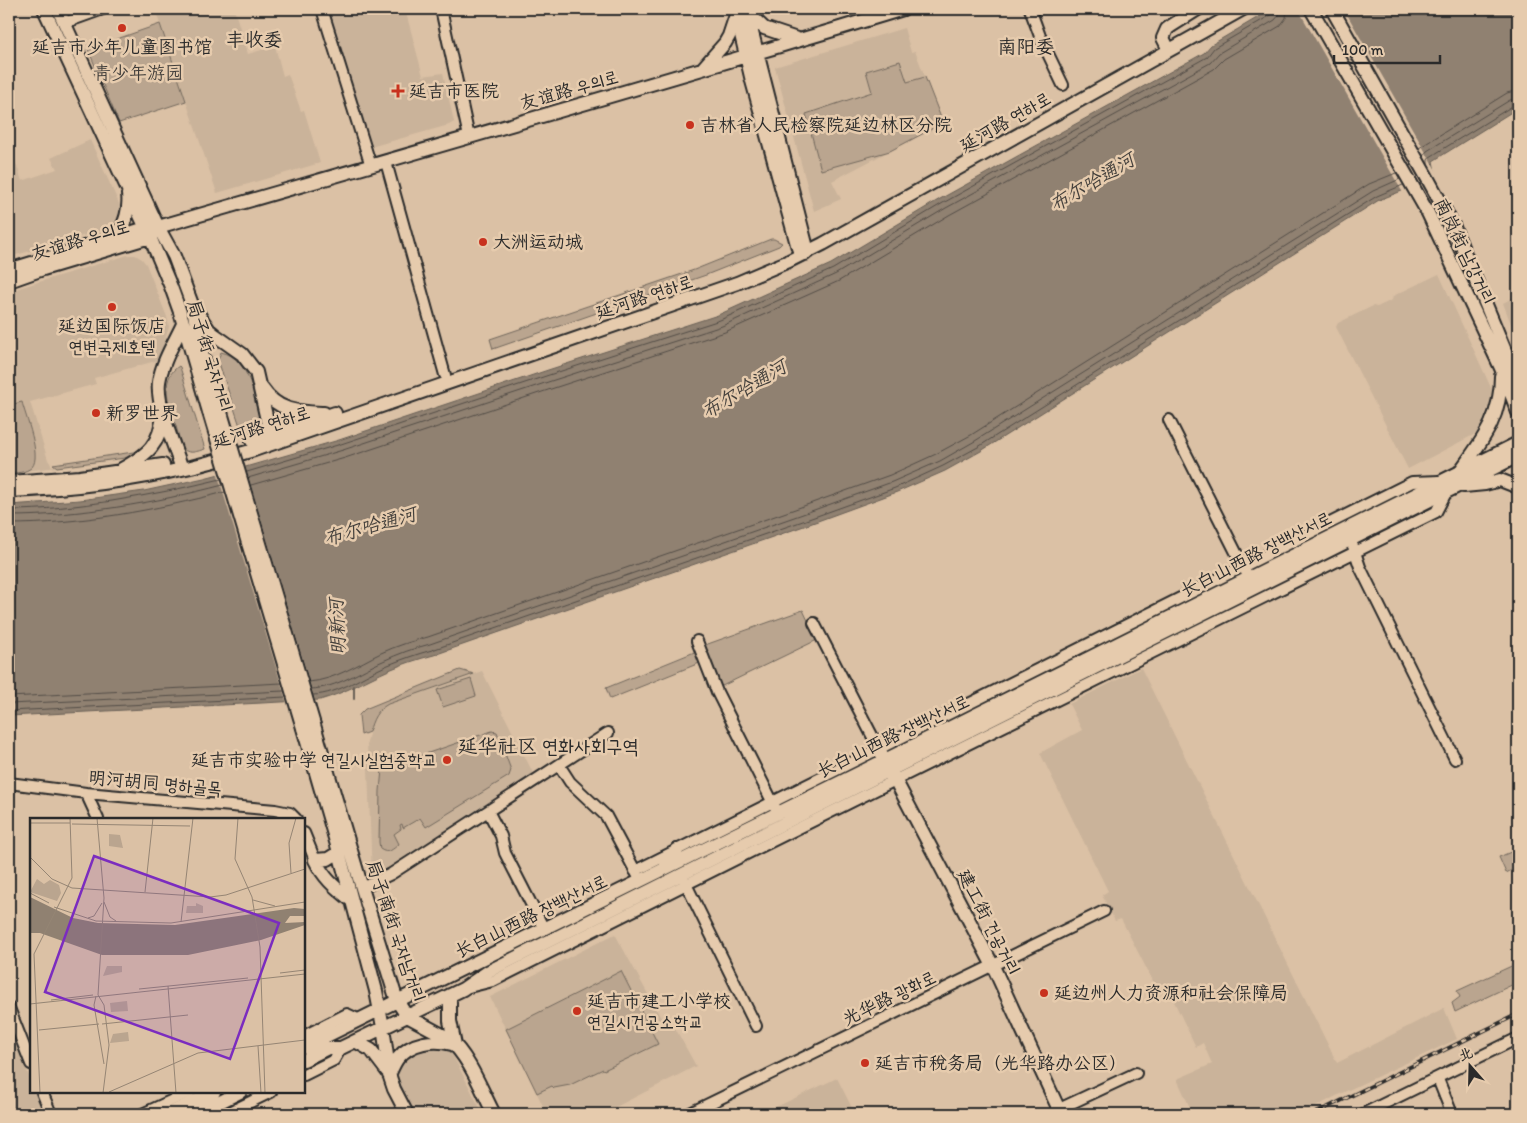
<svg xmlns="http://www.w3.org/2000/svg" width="1527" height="1123" font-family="Itim,'LXGW WenKai TC','Poor Story',sans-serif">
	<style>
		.built { fill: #cab39a }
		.green { fill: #baa58f; stroke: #72685d }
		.water { fill: #908171; stroke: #685f55 }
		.pier { fill: #dbc1a5 }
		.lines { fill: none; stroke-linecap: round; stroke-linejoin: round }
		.shore { stroke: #534d47; stroke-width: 1 }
		.stream { stroke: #685f55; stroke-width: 2 }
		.minor-casing { stroke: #2b2b2b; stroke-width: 14 }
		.major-casing { stroke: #2b2b2b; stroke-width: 16 }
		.minor { stroke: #e6cbad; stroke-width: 10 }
		.major { stroke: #e6cbad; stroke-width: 12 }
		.rail-casing { stroke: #2b2b2b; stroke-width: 4 }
		.rail { stroke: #e6cbad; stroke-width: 2; stroke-dasharray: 5.5; stroke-linecap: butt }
		.major-bridge-casing { stroke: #2b2b2b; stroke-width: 16; stroke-linecap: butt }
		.major-bridge { stroke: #e6cbad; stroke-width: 12 }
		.poi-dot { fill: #c8321e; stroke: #e6cbad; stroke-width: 2 }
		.labels { text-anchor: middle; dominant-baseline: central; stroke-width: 5; stroke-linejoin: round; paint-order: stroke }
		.poi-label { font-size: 18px; fill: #2b2b2b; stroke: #e6cbad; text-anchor: start }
		.park-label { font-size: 18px; fill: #403d3a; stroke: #e6cbad }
		.street-label { font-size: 18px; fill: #2b2b2b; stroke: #e6cbad }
		.neighbourhood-label { font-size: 19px; fill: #2b2b2b; stroke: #e6cbad }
		.water-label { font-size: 19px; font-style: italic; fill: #44403c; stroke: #e6cbad }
		.quarter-label { font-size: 20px; fill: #2b2b2b; stroke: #e6cbad }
		.inset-road { fill: none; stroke: #958574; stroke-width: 1 }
		.view { fill: #7b2cbf; fill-opacity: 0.15; stroke: #7b2cbf; stroke-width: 2.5 }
		.inset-edge { fill: none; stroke: #2b2b2b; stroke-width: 2.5 }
	</style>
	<rect width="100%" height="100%" fill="#dbc1a5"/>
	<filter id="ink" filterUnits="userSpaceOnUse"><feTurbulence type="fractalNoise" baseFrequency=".02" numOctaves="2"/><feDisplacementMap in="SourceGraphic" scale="10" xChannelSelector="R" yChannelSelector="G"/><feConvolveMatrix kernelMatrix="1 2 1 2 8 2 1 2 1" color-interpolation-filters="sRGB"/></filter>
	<g filter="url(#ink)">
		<path class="built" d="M155 9H234L248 54 275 46 283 76 288 74 301 111 304 110 320 163 217 193Z
			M324 9H405L423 76 443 73 454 122 449 125 367 148Z
			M904 28 911 52 915 51 943 123 832 181 841 199 814 211 775 67Z
			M90 140 122 210 119 223 110 228 9 257V143L22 181 57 169 51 158Z
			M128 255H135L142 259 146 264 167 317 169 327 159 360 94 378 96 384 30 402 48 460 52 466 57 467 25 471 29 469 21 402 9 405V291Z
			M1439 274 1493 392 1479 432 1408 469 1336 327 1338 323 1373 306 1377 307 1392 300 1393 296Z
			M1518 295V342L1503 303Z
			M1141 668 1337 1063 1444 1008 1457 1039 1340 1094 1302 1114H1193L1177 1079 1212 1064 1203 1043 1196 1047 1168 989 1159 993 1121 919 1115 921 1102 895 1108 891 1040 753 1082 730 1069 704Z
			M482 671 535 777 372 877 367 742 373 717 380 709 388 704Z
			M615 934 667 1029 674 1026 696 1066 602 1114H547L490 997Z
			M9 1027 31 1081V1092H36L45 1114H9Z
			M423 1047 449 1048 483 1114H412L394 1079 397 1068 407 1056Z
			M837 1078 855 1114H777L774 1108Z"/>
		<path class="green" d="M160 24 186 101 119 123 88 49Z
			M900 61 907 82 925 77 943 123 890 151 821 170 806 114 872 92 866 71Z
			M771 239H774L782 243 779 246 706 275 493 349 490 339 694 270Z
			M221 352C250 358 255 400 262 423V429L257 433 244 438 218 360Z
			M179 366 180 367 205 449C198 451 190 455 183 449 180 442 178 434 176 426 170 408 158 379 179 366Z
			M22 402C25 415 42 456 32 467 26 473 16 473 9 473V405Z
			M140 451 125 458 57 467 53 464Z
			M803 610 817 640 720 687 705 645Z
			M697 651 702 662 610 699 606 688Z
			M460 670 474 674 388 704C376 711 373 719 369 732L361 735 359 715 365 709Z
			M471 679 476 696 443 707 437 690Z
			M492 731 497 732 511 770 509 776 426 827 420 818 403 828 402 824 400 825 401 829 394 834 399 844C393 849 388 855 380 849L379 842 380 791 382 769Z
			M1518 849V867L1506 873 1499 857Z
			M1518 963V982L1455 1012 1452 1003 1460 997 1457 991Z
			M621 971 658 1044 604 1070 603 1069 570 1085 554 1088 552 1086 537 1093 506 1029Z"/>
		<path class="water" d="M1272 9H1518V108L1433 161 1435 171 1407 189 1379 200 981 451 945 471 897 492 804 526 434 655C418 659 403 664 389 670 366 680 345 693 320 700L9 716V505L80 500 144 491 204 478 242 468 339 440 548 370 718 315 831 264 940 199 1204 53 1211 45Z"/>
		<path class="pier" d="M1298 9H1344L1437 172V173L1403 193Z
			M245 465 316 703 287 704 217 472Z"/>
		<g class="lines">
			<path class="shore" d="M1419 148 1507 93 1518 90
				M1423 156 1427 151 1510 100 1518 98
				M1428 164V160L1430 157 1514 105 1518 104
				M247 472 341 444 549 375 720 320 833 269 943 203 1207 57 1214 48 1271 15 1273 9
				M248 478 343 450 551 381 722 326 836 274 946 208 1210 63 1219 53 1275 20 1279 15 1280 9
				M251 485 345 458 554 388 725 332 839 281 949 215 1214 69 1224 59 1280 26 1286 18 1287 9
				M9 510C43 510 78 506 112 501 149 495 185 488 221 479
				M9 516C79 516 155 503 223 485
				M9 524C81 524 155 510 225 492
				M309 682C335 680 358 664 381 653 396 646 412 641 428 637L798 508 890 475 936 454 971 435 1369 184 1396 173
				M311 689C337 688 360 671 383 661 398 654 414 648 430 644L800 515 892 482 940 461 975 441 1373 191 1400 179
				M313 695C340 694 364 675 388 665 403 659 417 654 432 650L803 521 895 488 943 466 978 447 1377 196 1403 185
				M9 697 282 683
				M9 704 284 691
				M9 711 286 697"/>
			<path class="stream" d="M354 686V699"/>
			<defs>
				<path id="minor" d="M322 9 371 166
					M441 9 469 137
					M1030 9 1041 39 1063 85
					M64 23 103 9
					M386 162 445 375
					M1169 420 1246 572
					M1353 546 1360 567 1455 759
					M814 623 879 749
					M697 641 717 692 775 807
					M559 765 570 782 606 816 638 876
					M9 783 86 793 275 810 290 813 296 819
					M86 793 98 819
					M488 811 501 836 505 853 544 929
					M304 833 315 860
					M635 871 1412 482 1441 481
					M683 878 756 1026
					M362 888 391 874 608 733
					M469 987 493 981C806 822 1122 670 1436 512L1447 491
					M9 1008 31 1064
					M304 1036 347 1014 360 1020
					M304 1075 334 1060 341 1048
					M1438 1079 1452 1114
					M42 1092 51 1114
					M1059 1109 1136 1073
					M142 1114 190 1092
					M226 1114 271 1092
					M688 1114 1104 911
					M1363 1114 1518 1038"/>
				<path id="major" d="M44 9 150 237 171 287 180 312 209 412
					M58 9 158 227 174 256 193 307 199 344 220 409
					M735 9 752 81 798 248 805 254
					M746 9 806 244 805 254
					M1311 9 1428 213 1501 368 1518 412
					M1332 9 1429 181 1453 225 1518 382
					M747 12 764 28 800 40
					M1169 50 1163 38 1167 29 1171 26 1198 9
					M702 69 725 43 729 36 736 15
					M118 236C125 222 130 210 128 194
					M9 270 146 228 158 227C407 155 656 84 903 9
					M9 281 43 269 150 237 155 231
					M195 309 209 330 215 335 242 354 256 372 272 442
					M262 388C278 412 298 412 324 413
					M252 441 335 413
					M122 469C148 454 160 445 163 414
					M182 469C175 447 156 405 159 382 162 362 174 343 183 324
					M1461 470C1484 438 1501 417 1501 376
					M9 482 80 477 163 465
					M1464 486 1485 484 1500 480 1518 487
					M9 491C70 489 131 481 191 467 212 462 233 456 254 450L737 283 789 261 823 244 1243 9
					M314 725 362 888 397 1001 407 1016 448 1038C470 1058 481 1089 494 1114
					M303 728 339 852 376 991 383 1027 390 1077 394 1089 407 1114
					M879 749 993 966 1061 1114
					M339 852 328 859 315 860C325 880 335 887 352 901
					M665 867 677 850
					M450 995V1021L455 1045
					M355 1041 371 1050 387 1071
					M304 1047 885 760 1518 443
					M304 1060 328 1048H341L463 989 489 971 1518 456
					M389 1075C392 1069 394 1063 398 1058 411 1042 434 1039 452 1044
					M168 1114 214 1092
					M196 1114 240 1092"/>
			</defs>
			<use href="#minor" class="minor-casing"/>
			<use href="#major" class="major-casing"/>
			<use href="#minor" class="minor"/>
			<use href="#major" class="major"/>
			<defs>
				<path id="rail" d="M1314 1114 1518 1014"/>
			</defs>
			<use href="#rail" class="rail-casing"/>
			<use href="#rail" class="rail"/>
			<defs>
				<path id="major-bridge" d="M220 409 314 725
					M209 412 303 728"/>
			</defs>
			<use href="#major-bridge" class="major-bridge-casing"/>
			<use href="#major-bridge" class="major-bridge"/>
		</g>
	</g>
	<g class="poi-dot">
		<circle cx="122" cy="28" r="5"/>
		<path d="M395.5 83.5h5v5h5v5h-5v5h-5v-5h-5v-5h5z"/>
		<circle cx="690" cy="125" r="5"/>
		<circle cx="483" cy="242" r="5"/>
		<circle cx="112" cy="307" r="5"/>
		<circle cx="96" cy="413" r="5"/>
		<circle cx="447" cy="760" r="5"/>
		<circle cx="1044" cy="993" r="5"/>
		<circle cx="577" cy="1011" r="5"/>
		<circle cx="865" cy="1063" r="5"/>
	</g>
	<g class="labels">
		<g class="poi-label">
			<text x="122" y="47" text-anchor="middle">延吉市少年儿童图书馆</text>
			<text x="409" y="91">延吉市医院</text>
			<text x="700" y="125">吉林省人民检察院延边林区分院</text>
			<text x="493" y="242">大洲运动城</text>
			<text x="112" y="326" text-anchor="middle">延边国际饭店<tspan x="112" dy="21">연변국제호텔</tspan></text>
			<text x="106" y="413">新罗世界</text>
			<text x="437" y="760" text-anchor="end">延吉市实验中学 연길시실험중학교</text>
			<text x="1054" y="993">延边州人力资源和社会保障局</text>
			<text x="587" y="1001">延吉市建工小学校<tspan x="587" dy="21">연길시건공소학교</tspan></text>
			<text x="875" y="1063">延吉市税务局（光华路办公区）</text>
		</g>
		<g class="park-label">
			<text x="138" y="73">青少年游园</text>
		</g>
		<g class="street-label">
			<text transform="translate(569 90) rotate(-16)">友谊路 우의로</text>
			<text transform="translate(1005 122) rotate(-30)">延河路 연하로</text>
			<text transform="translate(80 240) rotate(-17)">友谊路 우의로</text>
			<text transform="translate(1465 251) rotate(64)">南岗街 남강거리</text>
			<text transform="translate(644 297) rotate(-19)">延河路 연하로</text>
			<text transform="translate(210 356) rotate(73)">局子街 국자거리</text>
			<text transform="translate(261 427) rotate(-18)">延河路 연하로</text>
			<text transform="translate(1256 554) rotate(-27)">长白山西路 장백산서로</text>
			<text transform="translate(893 736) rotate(-26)">长白山西路 장백산서로</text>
			<text transform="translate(155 783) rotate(5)">明河胡同 명하골목</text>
			<text transform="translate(531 916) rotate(-26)">长白山西路 장백산서로</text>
			<text transform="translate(989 922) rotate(63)">建工街 건공거리</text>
			<text transform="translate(396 931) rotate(71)">局子南街 국자남거리</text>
			<text transform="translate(889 998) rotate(-26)">光华路 광화로</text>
		</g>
		<g class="neighbourhood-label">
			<text x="254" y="39">丰收委</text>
			<text x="1026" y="46">南阳委</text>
		</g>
		<g class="water-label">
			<text transform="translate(1092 182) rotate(-31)">布尔哈通河</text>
			<text transform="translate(744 389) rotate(-31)">布尔哈通河</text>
			<text transform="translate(370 526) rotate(-16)">布尔哈通河</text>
			<text transform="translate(337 627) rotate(-93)">明新河</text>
		</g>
		<g class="quarter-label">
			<text x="548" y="746">延华社区 연화사회구역</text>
		</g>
	</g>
	<g transform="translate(30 818)">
		<rect width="275" height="275" fill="#dbc1a5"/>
		<path d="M79 16 90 17 93 30 79 28ZM7 61 14 66 20 62 29 67 31 75 27 83 0 74ZM166 85 173 88V95H156L157 88H166ZM77 148H92V154L73 158ZM97 183 98 193 81 194 80 185ZM98 214 99 223 80 225 83 216Z" fill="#baa58f"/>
		<path d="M0 79 43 100 68 105 145 107 264 90 275 91V98H260L255 105 275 104V107L231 122 158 137H72L10 115H0Z" fill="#908171"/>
		<path class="inset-road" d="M67 0 74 80 68 177 74 187 79 227 73 275M208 0 205 41 222 79 230 129 235 275M0 5H40M42 6 160 8M0 39 22 61 42 70 180 79 196 77 275 51M261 55 259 25 266 0M115 74 123 0M0 75 19 85M223 82 245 88M74 84 80 99 86 103M24 89 66 103 141 105 275 84M58 100 64 98 72 85M151 104 163 0M250 155 275 152M138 168 146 275M109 171 218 160M66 178 64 187 74 246M21 182 63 177M0 186 275 156M72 206 158 197M9 212 69 206M228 228 231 275M79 274 168 235 275 222M10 275 4 136 42 60 40 0"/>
		<path class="view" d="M64 38 249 105 200 241 15 174Z"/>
		<rect width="275" height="275" class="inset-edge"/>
	</g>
	<rect width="1527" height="1123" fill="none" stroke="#e6cbad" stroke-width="30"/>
	<rect x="15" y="15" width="1497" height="1093" fill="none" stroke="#2b2b2b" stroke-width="2" filter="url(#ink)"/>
	<g transform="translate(1470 1066) rotate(340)" stroke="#e6cbad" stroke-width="4" paint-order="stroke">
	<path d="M0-4L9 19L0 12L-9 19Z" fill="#2b2b2b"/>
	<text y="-8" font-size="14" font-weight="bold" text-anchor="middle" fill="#2b2b2b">北</text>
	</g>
	<path d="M1334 55v8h106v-8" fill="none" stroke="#2b2b2b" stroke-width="2.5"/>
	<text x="1342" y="55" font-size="15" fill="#2b2b2b" stroke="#e6cbad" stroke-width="4" paint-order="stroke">100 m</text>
</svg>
